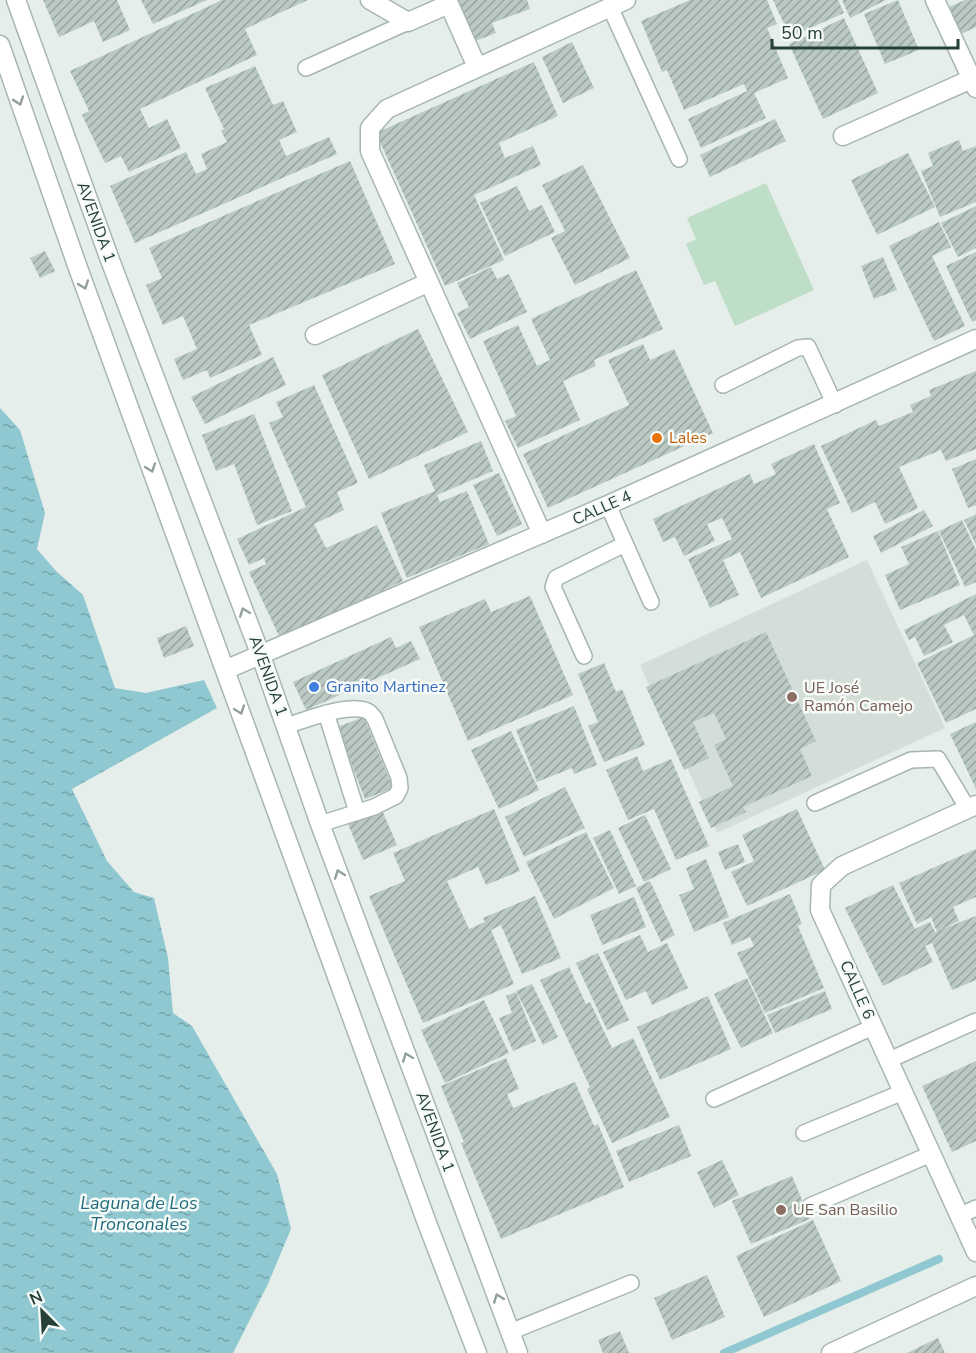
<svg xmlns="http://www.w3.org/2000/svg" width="976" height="1353" font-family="'Nunito Sans',sans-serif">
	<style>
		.built { fill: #d4ded9 }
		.park { fill: #bfdec7 }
		.water { fill: url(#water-ripples) }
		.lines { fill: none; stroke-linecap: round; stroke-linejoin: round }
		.stream { stroke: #90c8d1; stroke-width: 8 }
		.building { fill: url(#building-hatch) }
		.lane-casing { stroke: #a8b6b1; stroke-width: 18 }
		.street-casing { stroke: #a8b6b1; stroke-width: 21 }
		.lane { stroke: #fff; stroke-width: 15 }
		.street { stroke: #fff; stroke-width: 18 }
		.oneway { stroke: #92a09c }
		.food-dot { fill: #e8710a; stroke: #f6faf8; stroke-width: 2 }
		.shop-dot { fill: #3f7fe0; stroke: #f6faf8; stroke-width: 2 }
		.education-dot { fill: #8d6e63; stroke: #f6faf8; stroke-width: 2 }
		.labels { text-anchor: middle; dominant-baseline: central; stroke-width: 5; stroke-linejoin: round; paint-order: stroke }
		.street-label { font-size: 16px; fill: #254038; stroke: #f6faf8 }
		.food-label { font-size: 16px; fill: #c56008; stroke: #f6faf8; text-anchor: start }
		.shop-label { font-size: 16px; fill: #366cbe; stroke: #f6faf8; text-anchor: start }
		.education-label { font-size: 16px; fill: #785e54; stroke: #f6faf8; text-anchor: start }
		.water-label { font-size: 18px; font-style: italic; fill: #206d7b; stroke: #f6faf8 }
	</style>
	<defs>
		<pattern id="water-ripples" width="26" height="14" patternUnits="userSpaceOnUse" patternTransform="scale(1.5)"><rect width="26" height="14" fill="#90c8d1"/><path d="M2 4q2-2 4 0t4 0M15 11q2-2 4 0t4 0" fill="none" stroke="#75a4ab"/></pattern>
		<pattern id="building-hatch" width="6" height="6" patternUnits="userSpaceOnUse" patternTransform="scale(1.5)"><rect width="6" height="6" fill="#bbc9c3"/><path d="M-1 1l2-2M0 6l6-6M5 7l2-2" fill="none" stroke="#98a59f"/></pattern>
	</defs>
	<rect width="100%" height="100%" fill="#e5eeea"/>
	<path class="built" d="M867 560 945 728 717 833 640 665Z"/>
	<path class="park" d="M766 183 814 290 735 326 715 281 704 285 686 244 696 239 687 218Z"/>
	<path class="water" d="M0 408 20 430 45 513 37 549 56 571 83 595 115 688 146 693 204 680 217 708 72 789 107 861 134 892 154 898 168 958 173 1013 192 1026 277 1174 291 1229 268 1284 233 1353H0Z"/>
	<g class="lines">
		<path class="stream" d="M724 1353 939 1259"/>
	</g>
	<path class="building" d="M43 0H117L130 30 103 42 94 21 59 37Z
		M141 0H207L153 24Z
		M222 0H308L245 29 257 55 140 109 149 128 167 119 181 148 129 172 121 156 105 163 82 115 89 111 70 71Z
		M454 0H527L530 9 492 23 496 33 470 43Z
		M690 0H767L777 24 767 28 788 78 754 93 766 118 701 148 688 119 747 91 744 84 684 110 667 70 662 72 641 21Z
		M773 0H838L844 13 790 37Z
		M842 0H886L850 18Z
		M898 0 919 50 885 64 864 14Z
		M965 0H976V27L959 35 947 8Z
		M844 18 878 93 823 119 789 44Z
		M572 42 594 88 563 103 542 57Z
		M534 62 558 116 499 143 505 158 533 146 541 165 474 195 504 260 445 286 376 133Z
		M255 66 273 105 283 101 297 132 279 140 286 156 329 137 337 154 135 243 110 186 186 152 196 174 207 169 201 154 227 142 221 131 224 129 205 88Z
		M775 119 786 141 710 177 700 155Z
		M959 140 963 151 976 146V202L940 217 921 171 933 166 928 153Z
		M908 153 935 207 877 235 851 180Z
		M350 161 395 264 249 325 262 355 210 378 207 370 183 380 174 359 197 349 183 316 163 325 146 285 162 278 149 248Z
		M583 165 630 258 575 285 551 238 565 231 542 185Z
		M517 186 529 211 542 205 555 232 505 256 480 203Z
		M976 206V248L958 257 941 223Z
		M939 222 951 247 932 256 965 326 934 341 889 246Z
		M45 251 55 271 40 278 30 258Z
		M976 252V320L972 322 946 266Z
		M883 257 897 290 874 299 861 266Z
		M491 267 497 279 509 274 527 312 470 339 457 313 469 307 457 283Z
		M636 270 663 329 594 360 596 366 563 381 580 420 518 448 505 421 516 416 483 341 518 325 537 366 550 360 531 319Z
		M418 329 468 432 369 479 322 375Z
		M643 344 650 360 674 349 713 433 548 508 523 454 629 405 608 360Z
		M273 357 286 385 205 424 191 397Z
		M976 371V449L946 461 941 450 899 467 918 508 885 524 875 502 852 513 821 446 876 420 879 426 913 412 910 405 931 396 929 390Z
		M314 385 358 483 337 492 344 510 314 524 326 548 377 525 403 581 280 638 249 572 266 564 264 558 249 565 237 539 306 507 269 423 283 417 276 402Z
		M254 414 292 511 257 525 234 464 216 471 202 435Z
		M481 441 493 471 437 495 440 502 467 491 489 544 407 578 381 513 435 491 424 465Z
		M814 444 840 503 827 509 849 557 761 598 740 552 723 560 739 595 710 608 688 559 732 539 722 518 707 524 715 541 684 556 675 537 663 542 653 519 750 474 754 484 776 474 771 464Z
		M976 459V505L968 508 952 469Z
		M499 473 522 524 497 536 473 485Z
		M924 510 933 526 881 553 873 536Z
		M976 514V545L964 520Z
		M962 520 976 550V582L965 587 939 531Z
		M938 531 960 585 900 610 885 575 909 564 901 547Z
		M976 594V709L946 723 917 663 974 635 964 615 944 625 953 642 924 656 915 637 909 640 904 630Z
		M530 596 573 695 468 741 419 627 485 599 491 612Z
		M186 626 194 646 164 658 157 638Z
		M766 632 816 741 800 749 812 776 743 807 746 812 711 828 699 802 733 786 714 745 726 739 714 713 693 722 709 758 684 770 646 687Z
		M391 637 396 648 411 641 420 659 306 710 293 682Z
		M604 663 616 692 622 689 645 745 604 762 588 726 598 722 578 674Z
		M574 706 597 765 574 774 572 768 537 782 516 730Z
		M364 717 393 788 365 799 337 727Z
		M976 722V789L950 734Z
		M511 731 539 790 499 809 471 750Z
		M637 756 643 771 671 759 709 846 676 860 654 809 628 820 606 770Z
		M565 787 585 828 524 857 505 817Z
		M494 809 520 871 486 885 478 867 447 881 469 929 485 922 483 918 535 896 561 958 522 974 501 925 491 930 514 984 423 1023 369 896 405 881 393 853Z
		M797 809 825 870 747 906 731 872 754 861 742 835Z
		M382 810 397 845 363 860 348 824Z
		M645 815 671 869 644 882 618 828Z
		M610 830 636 886 619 894 593 838Z
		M586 832 614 888 554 919 526 862Z
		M738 844 745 862 725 870 718 852Z
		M976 849V897L953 907 959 921 940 930 976 916V980L952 990 932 943 925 946 933 962 883 986 845 908 893 885 915 929 930 922 935 932H937L931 917 917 924 899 883Z
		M706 859 729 917 694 932 679 895 694 889 686 868Z
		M650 881 675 935 661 942 636 888Z
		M790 894 802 924 798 926 824 988 765 1013 737 953 754 946 750 937 732 945 723 923Z
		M634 897 646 927 602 945 590 915Z
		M640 935 648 952 667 943 688 988 652 1005 646 991 626 1000 603 952Z
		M598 953 629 1020 607 1030 576 963Z
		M569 967 586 1004 590 1002 612 1048 633 1038 670 1117 612 1143 587 1089 590 1087 540 980Z
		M747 978 773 1033 741 1048 714 994Z
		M532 984 558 1037 543 1045 516 991Z
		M825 991 832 1009 775 1033 767 1015Z
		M516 992 536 1041 513 1051 499 1018 512 1013 506 996Z
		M708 996 731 1049 660 1080 637 1027Z
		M484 1000 509 1053 445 1083 421 1030Z
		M506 1058 519 1089 507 1094 513 1108 575 1082 594 1126 598 1124 624 1187 501 1239 461 1143 464 1142 441 1086Z
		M976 1061V1141L952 1152 922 1086Z
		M679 1125 691 1156 629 1182 616 1151Z
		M722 1160 739 1195 714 1208 697 1172Z
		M792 1176 810 1219 751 1244 732 1201Z
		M813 1220 841 1281 764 1317 736 1256Z
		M707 1275 725 1317 672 1340 654 1298Z
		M620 1331 629 1353H603L598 1340Z
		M938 1338 945 1353H907Z"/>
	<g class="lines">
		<defs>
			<path id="lane" d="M610 7 679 159
				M306 68 408 22
				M723 385 798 348 808 347 835 405
				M608 505 651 602
				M584 656 553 587 556 578 625 544
				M326 713 357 812
				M286 726C305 720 345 704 365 710 370 711 372 715 375 719L399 778 400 788 396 796 374 807 320 824
				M815 803 911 760 938 759 968 809
				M889 1060 976 1021
				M714 1099 873 1027
				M804 1133 903 1092
				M810 1206 931 1154
				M959 1216 976 1208
				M510 1332 631 1283"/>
			<path id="street" d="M16 0 110 260 261 656 320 824 518 1353
				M370 0 408 22 449 4 477 67
				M935 0 976 88
				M0 45 78 268 427 1223 477 1353
				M843 136 976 77
				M315 335 429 282
				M542 534 370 151V128L387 109 626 0
				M225 670 608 505 976 339
				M976 805 842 866 821 885 820 910 976 1252
				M831 1353 976 1286"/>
		</defs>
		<use href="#lane" class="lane-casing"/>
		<use href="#street" class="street-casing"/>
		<use href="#lane" class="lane"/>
		<use href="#street" class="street"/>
	</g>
	<defs><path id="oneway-chevron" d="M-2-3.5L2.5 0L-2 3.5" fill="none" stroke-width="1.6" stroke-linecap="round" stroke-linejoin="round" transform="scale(1.5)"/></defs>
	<g class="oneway">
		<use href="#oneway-chevron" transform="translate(19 101) rotate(71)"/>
		<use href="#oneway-chevron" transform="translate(84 285) rotate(70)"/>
		<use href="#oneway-chevron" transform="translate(151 468) rotate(70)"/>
		<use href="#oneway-chevron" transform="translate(244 612) rotate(-111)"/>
		<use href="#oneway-chevron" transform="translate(240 710) rotate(70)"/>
		<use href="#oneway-chevron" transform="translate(339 874) rotate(-110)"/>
		<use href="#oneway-chevron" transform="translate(407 1057) rotate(-110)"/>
		<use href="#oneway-chevron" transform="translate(498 1298) rotate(-111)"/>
	</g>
	<circle class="food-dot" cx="657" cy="438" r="6"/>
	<circle class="shop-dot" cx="314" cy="687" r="6"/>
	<g class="education-dot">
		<circle cx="792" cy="697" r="6"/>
		<circle cx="781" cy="1210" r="6"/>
	</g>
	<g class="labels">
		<g class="street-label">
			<text transform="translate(96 222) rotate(70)">AVENIDA 1</text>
			<text transform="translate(602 508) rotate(-24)">CALLE 4</text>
			<text transform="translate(268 676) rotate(70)">AVENIDA 1</text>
			<text transform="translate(857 990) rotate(66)">CALLE 6</text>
			<text transform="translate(435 1132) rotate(70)">AVENIDA 1</text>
		</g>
		<g class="food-label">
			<text x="669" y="438">Lales</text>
		</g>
		<g class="shop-label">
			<text x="326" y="687">Granito Martinez</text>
		</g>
		<g class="education-label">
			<text x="804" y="688">UE José<tspan x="804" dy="18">Ramón Camejo</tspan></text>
			<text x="793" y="1210">UE San Basilio</text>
		</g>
		<g class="water-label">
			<text x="139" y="1203">Laguna de Los<tspan x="139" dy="21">Tronconales</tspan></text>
		</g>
	</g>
	<g transform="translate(42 1311) rotate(336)" stroke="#f6faf8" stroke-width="4.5" paint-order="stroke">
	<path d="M0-4.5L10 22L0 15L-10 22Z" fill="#254038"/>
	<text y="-9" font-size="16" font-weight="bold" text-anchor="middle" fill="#254038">N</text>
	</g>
	<path d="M772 39v9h186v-9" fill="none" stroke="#254038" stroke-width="3"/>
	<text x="781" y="39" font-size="18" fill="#254038" stroke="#f6faf8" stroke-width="4.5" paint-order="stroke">50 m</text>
</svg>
